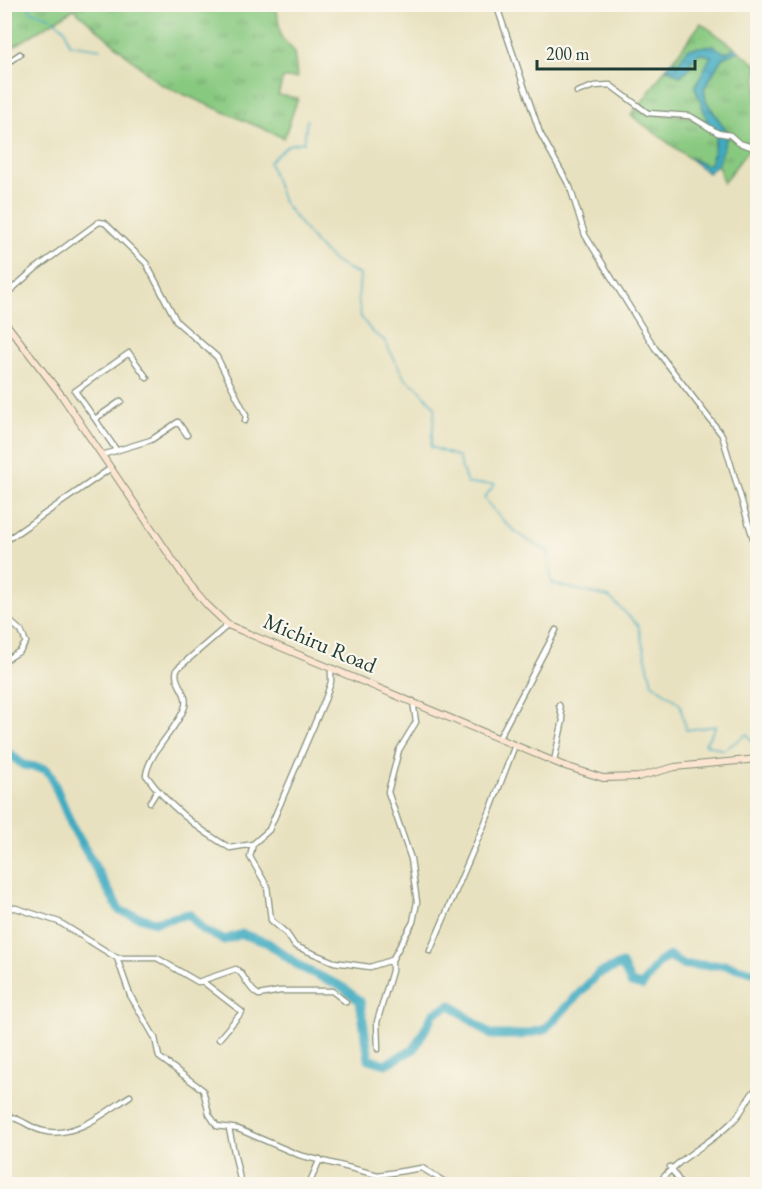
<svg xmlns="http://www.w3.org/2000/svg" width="762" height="1189" font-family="'EB Garamond',serif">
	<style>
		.grass { fill: url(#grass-tufts); stroke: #54835a; stroke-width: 1.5 }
		.water { fill: url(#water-ripples); stroke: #30747a; stroke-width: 1.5 }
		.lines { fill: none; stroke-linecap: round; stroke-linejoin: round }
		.stream { stroke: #41abc1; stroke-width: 1.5 }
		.river { stroke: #41abc1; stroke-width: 9 }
		.street-casing { stroke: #848f7a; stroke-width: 7 }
		.secondary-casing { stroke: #848f7a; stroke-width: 8 }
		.street { stroke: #fff; stroke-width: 4.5 }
		.secondary { stroke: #fce5d0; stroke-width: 6 }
		.labels { text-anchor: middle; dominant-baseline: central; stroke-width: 4.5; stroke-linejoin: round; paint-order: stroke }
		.street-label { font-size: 22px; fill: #1f3d34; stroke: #fbf7ec }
	</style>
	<defs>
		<pattern id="grass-tufts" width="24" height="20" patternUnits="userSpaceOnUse" patternTransform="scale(1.5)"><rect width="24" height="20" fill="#88c980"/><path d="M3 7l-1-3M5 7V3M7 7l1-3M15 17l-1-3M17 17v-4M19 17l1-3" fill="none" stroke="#6fa46a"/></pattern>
		<pattern id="water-ripples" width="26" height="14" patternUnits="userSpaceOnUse" patternTransform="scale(1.5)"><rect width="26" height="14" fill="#41abc1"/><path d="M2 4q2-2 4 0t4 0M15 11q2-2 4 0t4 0" fill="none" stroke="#368c9e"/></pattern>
	</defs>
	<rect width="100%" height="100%" fill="#fbf7ec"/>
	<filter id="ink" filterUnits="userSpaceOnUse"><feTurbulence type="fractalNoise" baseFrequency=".0167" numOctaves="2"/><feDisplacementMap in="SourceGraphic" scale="12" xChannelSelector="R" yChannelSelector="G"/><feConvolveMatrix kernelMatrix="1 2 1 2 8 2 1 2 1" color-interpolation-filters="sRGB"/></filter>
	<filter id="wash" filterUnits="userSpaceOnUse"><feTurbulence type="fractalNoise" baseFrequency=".008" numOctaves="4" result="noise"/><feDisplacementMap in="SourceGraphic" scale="24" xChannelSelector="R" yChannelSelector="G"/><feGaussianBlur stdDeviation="1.35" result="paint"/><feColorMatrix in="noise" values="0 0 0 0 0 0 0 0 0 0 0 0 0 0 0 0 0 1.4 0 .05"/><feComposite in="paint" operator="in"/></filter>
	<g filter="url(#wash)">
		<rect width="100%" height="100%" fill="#e8e1bf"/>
		<path class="grass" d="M5 4 276 5 281 37 294 51 297 78H283L278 95 298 98 284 138 160 84 74 9 5 52Z
			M701 23 735 48 725 53 713 46 677 65 674 59Z
			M739 51 757 65V138L752 145 739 142 727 132 706 101 704 88 722 58Z
			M699 53 712 56 695 87 709 123 692 114 650 112 640 105 666 68 680 76Z
			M637 107 648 114 690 117 717 134 711 162 707 165 689 158 631 115Z
			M727 136 750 148 723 183 718 164Z"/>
		<path class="water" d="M713 45 725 53 735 48 739 51 722 58 704 89 706 101 727 132 720 133 690 115 708 122 695 87 711 56 699 53 690 63V68L680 76 666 68 674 59 677 65 687 49Z
			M717 134 727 136 718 164 708 173 689 158 707 165 711 162Z"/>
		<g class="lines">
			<path class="stream" d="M26 4 31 11 50 17
				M53 19 65 29 69 44 101 49
				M307 120 304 142 288 145 269 162 283 202 318 246 335 262 360 275 358 299 361 317 372 332 384 340 405 379 417 387 435 407 431 447 458 457 467 484H495L484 498C504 524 518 537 548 551L552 584 609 597 638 625 652 683 680 704 686 730 716 726 705 744 724 750 747 734 758 749"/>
			<path class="river" d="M4 749 23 765 46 769 51 776 72 826 120 911 155 922 189 914 203 930 224 940 242 934 268 943 302 968 341 986 360 1001 369 1059 386 1064 414 1049 434 1013 451 1005 491 1035H519L544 1030 598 974 622 964 631 983 642 986 659 962 670 956 683 965H725L758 973"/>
		</g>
	</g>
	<g filter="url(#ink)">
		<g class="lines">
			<defs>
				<path id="street" d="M496 4 540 133 570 187 585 235 655 348 722 435 758 555
					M4 65 20 54
					M577 92 594 86 610 85 648 113 690 116 718 133 730 135 739 143 758 149
					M4 296 35 269 99 222 105 223 146 263 177 322 217 357 246 415 245 421
					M121 401 95 419 75 391 129 353 147 378
					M95 419 117 451
					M102 455 151 440 178 422 187 435
					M4 542 111 468
					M4 595V605
					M4 616 21 631 26 642 20 651 4 661
					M228 625 177 669C172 684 191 693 184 709 175 731 150 751 146 775 166 804 199 830 230 848L253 844
					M331 668V682L326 697 269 830 253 844 250 857 267 886 271 920 287 934 295 946 334 962 370 967 392 960
					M499 738 556 630
					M554 761 563 720 559 705
					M150 802 157 791
					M4 908H16L59 922 117 958 130 995 155 1038 159 1057 203 1090 209 1114 217 1126 238 1129 299 1155 378 1175 422 1168 448 1184
					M430 951 490 811 515 745
					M117 958H157L198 982 236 969C246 975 247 989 259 995L280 991H332L346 1002
					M202 981 242 1012 219 1039
					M378 1049 377 1022 392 971V960L413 922 417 902 411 859 388 792 399 750 416 722 413 701
					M4 1115C22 1118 29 1128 43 1131 74 1139 106 1112 130 1096
					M229 1129 241 1184
					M670 1167 681 1184
					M309 1184 320 1159
					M658 1184C678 1157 710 1145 733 1121 744 1111 747 1097 758 1087"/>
				<path id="secondary" d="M4 321 62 396 187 581 207 605 228 625 562 765 603 778 638 777 675 767 758 759"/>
			</defs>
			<use href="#street" class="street-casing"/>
			<use href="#secondary" class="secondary-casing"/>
			<use href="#street" class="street"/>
			<use href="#secondary" class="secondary"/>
		</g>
	</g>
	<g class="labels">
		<g class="street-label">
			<text transform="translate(320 643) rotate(23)">Michiru Road</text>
		</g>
	</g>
	<rect width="762" height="1189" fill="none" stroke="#fbf7ec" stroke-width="24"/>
	<path d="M537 60v9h158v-9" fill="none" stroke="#1f3d34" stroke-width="3"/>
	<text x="546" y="60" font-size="18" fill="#1f3d34" stroke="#fbf7ec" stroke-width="4.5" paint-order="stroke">200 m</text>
</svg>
